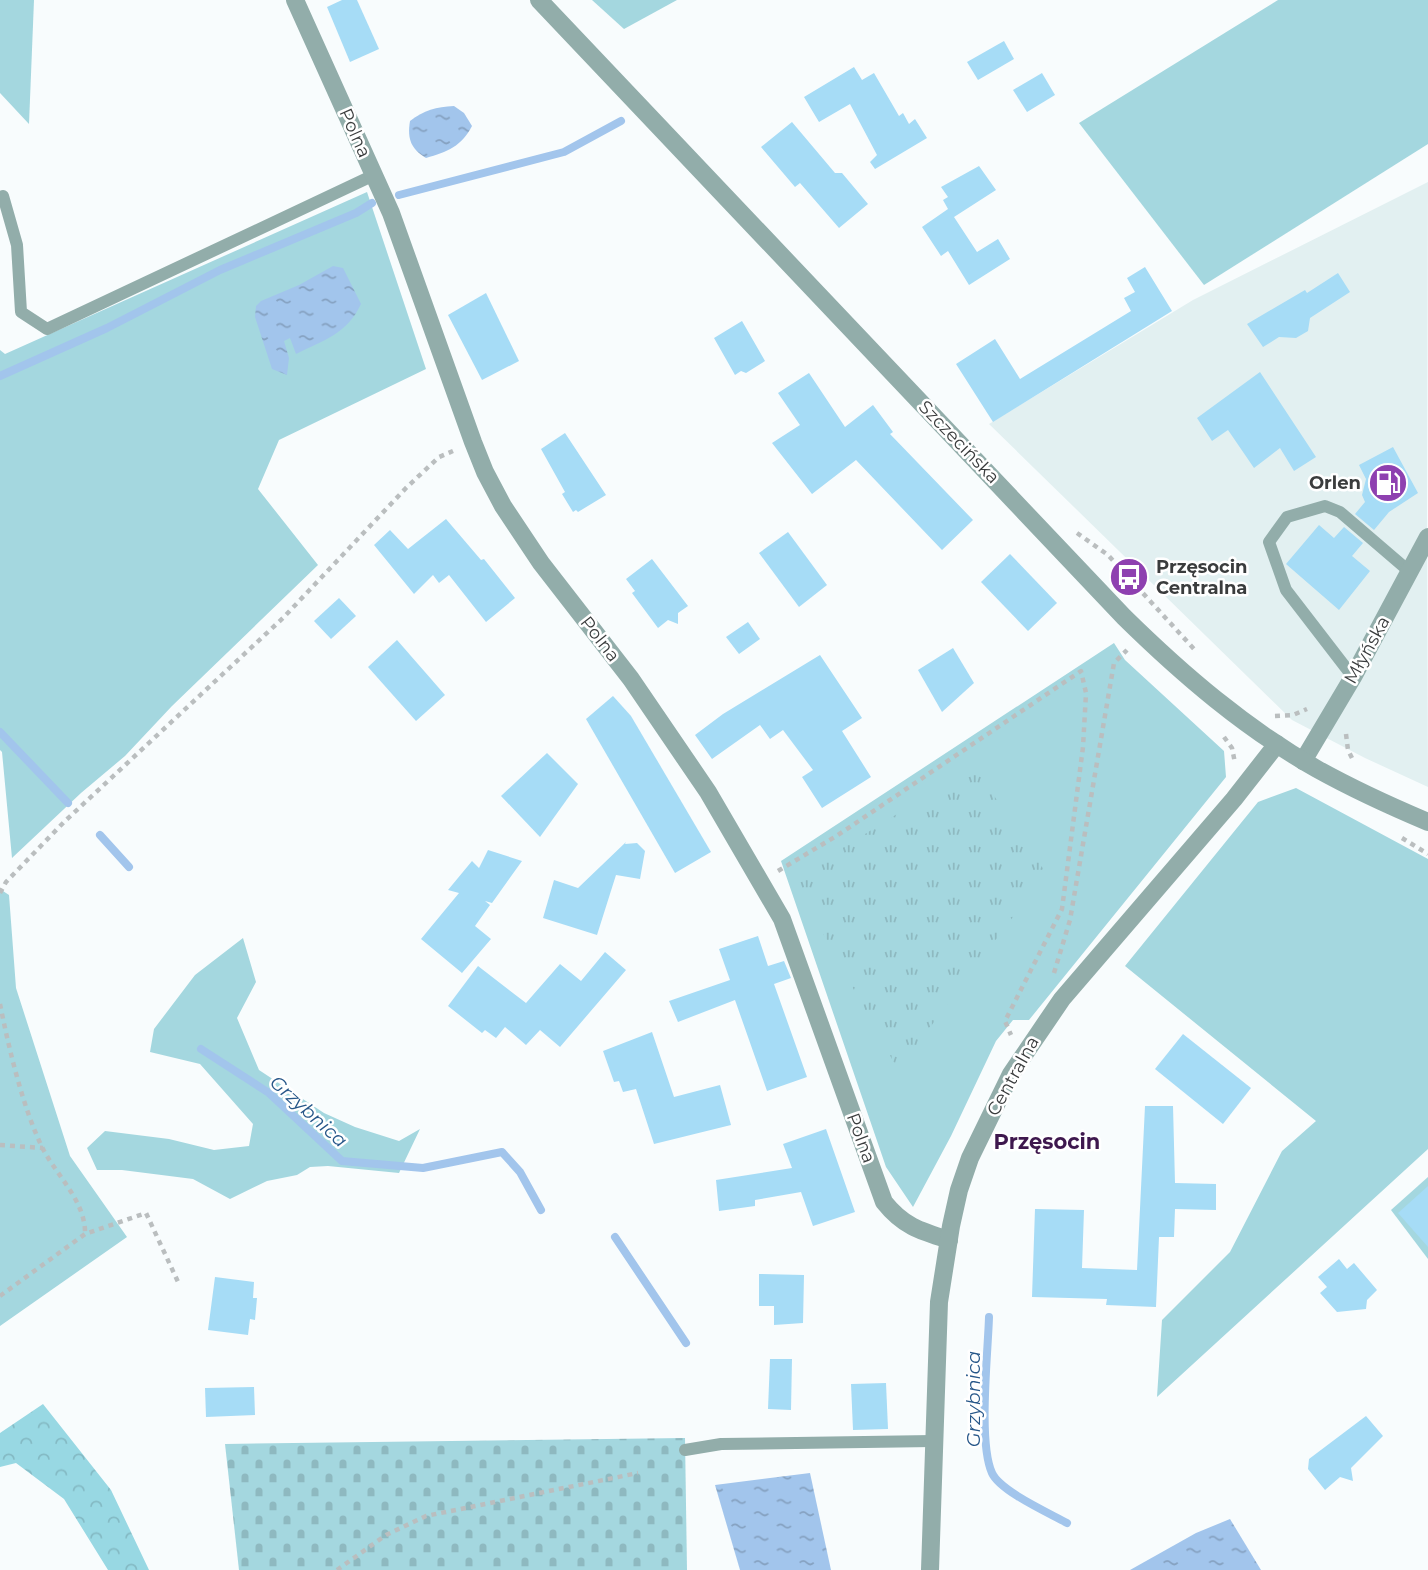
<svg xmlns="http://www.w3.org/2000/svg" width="1428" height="1570" font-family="Montserrat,sans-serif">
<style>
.built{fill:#e2f0f1}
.grass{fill:#a4d7df}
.forest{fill:url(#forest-crowns)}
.cemetery{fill:url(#cemetery-stones)}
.park{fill:url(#park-tufts)}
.water{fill:url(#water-ripples)}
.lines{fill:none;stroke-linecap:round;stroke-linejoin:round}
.stream{stroke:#a2c5ec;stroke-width:8}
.building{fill:#a6dcf6}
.path{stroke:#babebf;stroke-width:4.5;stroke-dasharray:5 5;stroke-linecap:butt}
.service{stroke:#92adaa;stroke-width:12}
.minor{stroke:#92adaa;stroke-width:18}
.tertiary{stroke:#92adaa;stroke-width:18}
.labels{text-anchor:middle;stroke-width:5;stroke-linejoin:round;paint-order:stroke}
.street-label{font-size:18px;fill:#3a3c3d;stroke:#fff}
.poi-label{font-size:18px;font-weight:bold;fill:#3a3c3d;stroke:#fff;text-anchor:end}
.water-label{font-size:19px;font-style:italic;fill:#275789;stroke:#fff}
.quarter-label{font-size:21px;font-weight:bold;fill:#3e184e;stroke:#fff}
</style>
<defs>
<pattern id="forest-crowns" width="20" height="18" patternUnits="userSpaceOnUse" patternTransform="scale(1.75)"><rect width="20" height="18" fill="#98d8e3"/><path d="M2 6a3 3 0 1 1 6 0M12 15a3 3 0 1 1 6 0" fill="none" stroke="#84bac4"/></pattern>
<pattern id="cemetery-stones" width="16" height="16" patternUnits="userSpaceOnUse" patternTransform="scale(1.75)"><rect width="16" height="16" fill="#a4d7df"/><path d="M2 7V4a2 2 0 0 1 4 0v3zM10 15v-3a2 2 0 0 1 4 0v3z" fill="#8eb9c0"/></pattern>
<pattern id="park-tufts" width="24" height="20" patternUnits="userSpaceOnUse" patternTransform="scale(1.75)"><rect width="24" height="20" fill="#a4d7df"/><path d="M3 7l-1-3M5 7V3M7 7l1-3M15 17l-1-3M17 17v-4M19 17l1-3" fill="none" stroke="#8eb9c0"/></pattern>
<pattern id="water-ripples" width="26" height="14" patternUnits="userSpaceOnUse" patternTransform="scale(1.75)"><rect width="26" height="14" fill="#a2c5ec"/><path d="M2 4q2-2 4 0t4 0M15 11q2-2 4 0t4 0" fill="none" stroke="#85a1c0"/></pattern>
</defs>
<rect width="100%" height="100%" fill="#f8fcfd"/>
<polygon class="built" points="1428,182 1427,510 1428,787 1365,758 1292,720 989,424 1193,300"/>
<g class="grass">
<polygon points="0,0 34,0 29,124 0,93"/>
<polygon points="592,0 677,0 624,29"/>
<polygon points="1278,0 1428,0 1428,144 1204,285 1079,123"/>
<polygon points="367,192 426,369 279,440 258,489 318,565 172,706 125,756 81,793 12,858 2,752 0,750 0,350 5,354"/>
<polygon points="1114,643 1125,660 1224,751 1226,777 1029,1020 1013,1020 996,1041 951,1136 913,1207 886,1167 781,861"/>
<polygon points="1296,788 1428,859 1428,1149 1157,1397 1162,1320 1230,1252 1282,1151 1316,1121 1125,966 1258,802"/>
<polygon points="0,889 9,895 16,988 70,1156 127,1237 0,1326"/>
<polygon points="243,938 256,982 237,1018 259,1070 324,1113 355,1127 399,1141 420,1129 399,1173 328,1166 310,1167 297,1175 267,1181 230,1199 193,1179 122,1170 97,1170 87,1148 105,1131 169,1139 214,1150 249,1146 253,1124 200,1064 150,1052 154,1029 195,975"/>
<polygon points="1428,1177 1428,1259 1391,1210"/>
</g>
<polygon class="forest" points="43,1404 111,1490 149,1570 108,1570 64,1499 16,1463 0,1467 0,1433"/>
<polygon class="cemetery" points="685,1438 687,1570 239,1570 225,1444"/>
<polygon class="park" points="974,766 1046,873 898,1070 793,879"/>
<g class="water">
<path d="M454,106L464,113L472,126C462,146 447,152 426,158C411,149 407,139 410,121C424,110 436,107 454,106Z"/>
<path d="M333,266L343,268L361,304C347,334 324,340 296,354L290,338L284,341L289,358L287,375L272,369L255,317L256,306L261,301L299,285Z"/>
<polygon points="810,1473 831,1570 740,1570 715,1485"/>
<polygon points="1230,1519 1261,1570 1130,1570 1196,1533"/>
</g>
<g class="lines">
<g class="stream">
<polyline points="399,195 564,152 621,121"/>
<polyline points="0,376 107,328 220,270 356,213 372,203"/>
<polyline points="0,732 68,803"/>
<polyline points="100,835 129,867"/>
<polyline points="201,1049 269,1093 342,1161 423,1168 502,1152 520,1172 541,1210"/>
<polyline points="615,1237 686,1343"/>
<path d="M989,1317C988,1353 978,1442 992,1473C1000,1491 1049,1513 1067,1523"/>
</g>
</g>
<g class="building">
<polygon points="342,0 357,0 379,49 350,62 327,7"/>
<polygon points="1004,41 1014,59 978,80 967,62"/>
<polygon points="854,67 862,80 874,73 899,116 903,113 909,124 915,119 927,138 875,169 870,162 877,155 850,104 819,122 804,97"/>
<polygon points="1042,73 1055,95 1027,112 1013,90"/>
<polygon points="792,122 835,173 842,173 868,204 839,228 800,183 795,187 761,147"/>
<polygon points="979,166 996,190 954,217 977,252 998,239 1010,259 969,285 948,251 941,256 922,227 948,209 943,200 948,197 941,187"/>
<polygon points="1145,267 1172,311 993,422 956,364 995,339 1020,379 1131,311 1124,298 1135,292 1127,278"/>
<polygon points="1338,273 1350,292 1310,318 1308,331 1296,338 1279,337 1263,347 1247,324 1305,290 1307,293"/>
<polygon points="486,293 519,361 482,380 448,315"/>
<polygon points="742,321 765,361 746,373 741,371 735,375 714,338"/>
<polygon points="1260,372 1316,457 1294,471 1280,448 1254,468 1228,430 1212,441 1197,418"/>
<polygon points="809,373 845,427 873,405 893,432 890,434 973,520 942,550 856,460 812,494 772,443 800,425 778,393"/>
<polygon points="565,433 606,495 578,512 576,510 573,512 562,494 565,492 541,449"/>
<polygon points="1393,447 1418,493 1389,512 1374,530 1355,514 1365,502 1362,495 1366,479 1359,465"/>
<polygon points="446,519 481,560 484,559 515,598 486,622 449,575 439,583 433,575 414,594 374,545 390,530 408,549"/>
<polygon points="1319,525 1334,538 1344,527 1363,543 1352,556 1370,571 1339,610 1286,564"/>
<polygon points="788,532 827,585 799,607 759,553"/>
<polygon points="1010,554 1057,603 1028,631 981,582"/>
<polygon points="652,559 688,606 678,613 678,624 668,620 658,628 632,593 635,591 626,579"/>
<polygon points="339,598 356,616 331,639 314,621"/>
<polygon points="748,622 760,639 739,654 726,637"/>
<polygon points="397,640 445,695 416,721 368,667"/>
<polygon points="953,648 974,683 942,712 918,670"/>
<polygon points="820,655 862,718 842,731 871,777 822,808 802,777 813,770 783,730 770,739 760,725 712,759 695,735 723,714"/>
<polygon points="613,696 631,716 711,852 675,873 586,719"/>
<polygon points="547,753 578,784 540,837 501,796"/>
<polygon points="626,842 625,844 637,843 645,851 640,879 616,875 597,935 543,918 554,880 578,888"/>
<polygon points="488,850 522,861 492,903 485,901 490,905 475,926 491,939 462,973 421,939 459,893 448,890 472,861 479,868"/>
<polygon points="758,936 768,966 784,961 791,978 774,984 807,1077 767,1091 735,1000 678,1022 669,1001 730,980 719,949"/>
<polygon points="605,952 626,970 560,1047 540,1030 526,1045 505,1027 496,1038 485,1030 482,1033 448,1006 478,966 526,1003 560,964 581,981"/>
<polygon points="652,1032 674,1097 720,1085 731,1125 654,1144 636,1089 623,1092 619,1081 614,1082 603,1051"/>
<polygon points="1183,1034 1251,1088 1223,1124 1155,1069"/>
<polygon points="1145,1106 1173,1106 1175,1183 1216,1184 1216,1210 1175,1209 1174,1237 1159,1237 1156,1307 1106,1305 1107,1299 1032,1297 1035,1209 1084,1210 1082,1268 1137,1270"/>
<polygon points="826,1129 855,1212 813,1226 801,1192 755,1200 755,1206 719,1211 716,1180 792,1168 783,1144"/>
<polygon points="1428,1186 1428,1247 1398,1213"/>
<polygon points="1339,1259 1347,1269 1354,1263 1377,1290 1367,1300 1366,1309 1337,1312 1320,1293 1327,1287 1318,1277"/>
<polygon points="759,1274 804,1275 803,1323 774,1325 774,1306 759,1306"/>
<polygon points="215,1277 254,1282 253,1298 257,1298 255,1320 250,1319 248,1335 208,1330"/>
<polygon points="770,1359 792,1359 791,1410 768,1409"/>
<polygon points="886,1383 888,1429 853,1430 851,1384"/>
<polygon points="254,1387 255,1415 206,1417 205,1388"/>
<polygon points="1366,1416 1383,1436 1351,1468 1353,1481 1340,1477 1325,1490 1308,1469 1309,1459"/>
</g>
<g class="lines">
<g class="path">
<polyline points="1077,533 1108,555 1194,649"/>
<polyline points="1275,716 1293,715 1307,709"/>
<polyline points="1346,734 1348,750 1354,762"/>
<polyline points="1224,737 1232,748 1235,763"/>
<polyline points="1402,838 1428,854"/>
<polyline points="778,871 838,835 1081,671 1086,693 1083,747 1062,909 1005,1021 1011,1035"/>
<polyline points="0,893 6,882 64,822 283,618 406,488 439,457 453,451"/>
<polyline points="1054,973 1070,920 1114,663 1127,650"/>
<path d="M0,1004C9,1049 23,1109 43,1149C57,1176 86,1202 85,1234"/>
<polyline points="0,1145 43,1148"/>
<polyline points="0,1296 85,1234 146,1213 179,1284"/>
<polyline points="337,1570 386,1535 426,1516 638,1473"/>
</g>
<g class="service">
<polyline points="3,196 17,245 21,312 47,329 374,175"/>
<polyline points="1353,677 1286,590 1269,542 1287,517 1325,506 1340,512 1410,572"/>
<polyline points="685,1450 721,1444 933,1441"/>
</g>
<g class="minor">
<path d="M295,0L391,213L473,442L485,472L503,506L541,563L631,679L708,792L782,919L884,1202C903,1226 920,1231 949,1240"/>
<polyline points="1303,761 1353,677 1428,537"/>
<polyline points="930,1570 939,1302 951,1226 959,1190 970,1158 1011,1074 1062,999 1234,799 1277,744"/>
</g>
<path class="tertiary" d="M539,0L1124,617C1183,675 1245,728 1317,769C1353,789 1390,806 1428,822"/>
</g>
<defs>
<g id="fuel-disc" transform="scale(2.0125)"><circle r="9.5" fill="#8e40b0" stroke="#fff"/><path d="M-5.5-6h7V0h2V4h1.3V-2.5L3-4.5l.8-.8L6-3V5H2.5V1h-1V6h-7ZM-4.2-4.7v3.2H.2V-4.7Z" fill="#fff"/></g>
<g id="bus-disc" transform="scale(2.0125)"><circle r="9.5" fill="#8e40b0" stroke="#fff"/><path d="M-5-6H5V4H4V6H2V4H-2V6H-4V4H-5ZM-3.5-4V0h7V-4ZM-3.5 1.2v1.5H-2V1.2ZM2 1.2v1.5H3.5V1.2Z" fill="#fff"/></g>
</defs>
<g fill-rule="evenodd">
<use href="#fuel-disc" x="1388" y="483"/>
<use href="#bus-disc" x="1129" y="577"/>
</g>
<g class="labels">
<g class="street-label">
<text transform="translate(355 133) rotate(66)" y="6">Polna</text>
<text transform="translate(959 442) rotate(46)" y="6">Szczecińska</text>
<text transform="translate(600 639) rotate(52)" y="6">Polna</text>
<text transform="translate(1367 650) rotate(-61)" y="6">Młyńska</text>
<text transform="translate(1013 1076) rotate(-61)" y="6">Centralna</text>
<text transform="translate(861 1138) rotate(70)" y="6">Polna</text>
</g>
<g class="poi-label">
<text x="1361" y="489">Orlen</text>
<text x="1156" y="573" text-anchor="start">Przęsocin<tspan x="1156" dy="21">Centralna</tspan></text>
</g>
<g class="water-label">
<text transform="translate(309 1111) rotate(42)" y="7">Grzybnica</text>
<text transform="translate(973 1399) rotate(-90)" y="7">Grzybnica</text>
</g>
<g class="quarter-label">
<text x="1047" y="1149">Przęsocin</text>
</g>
</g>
</svg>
